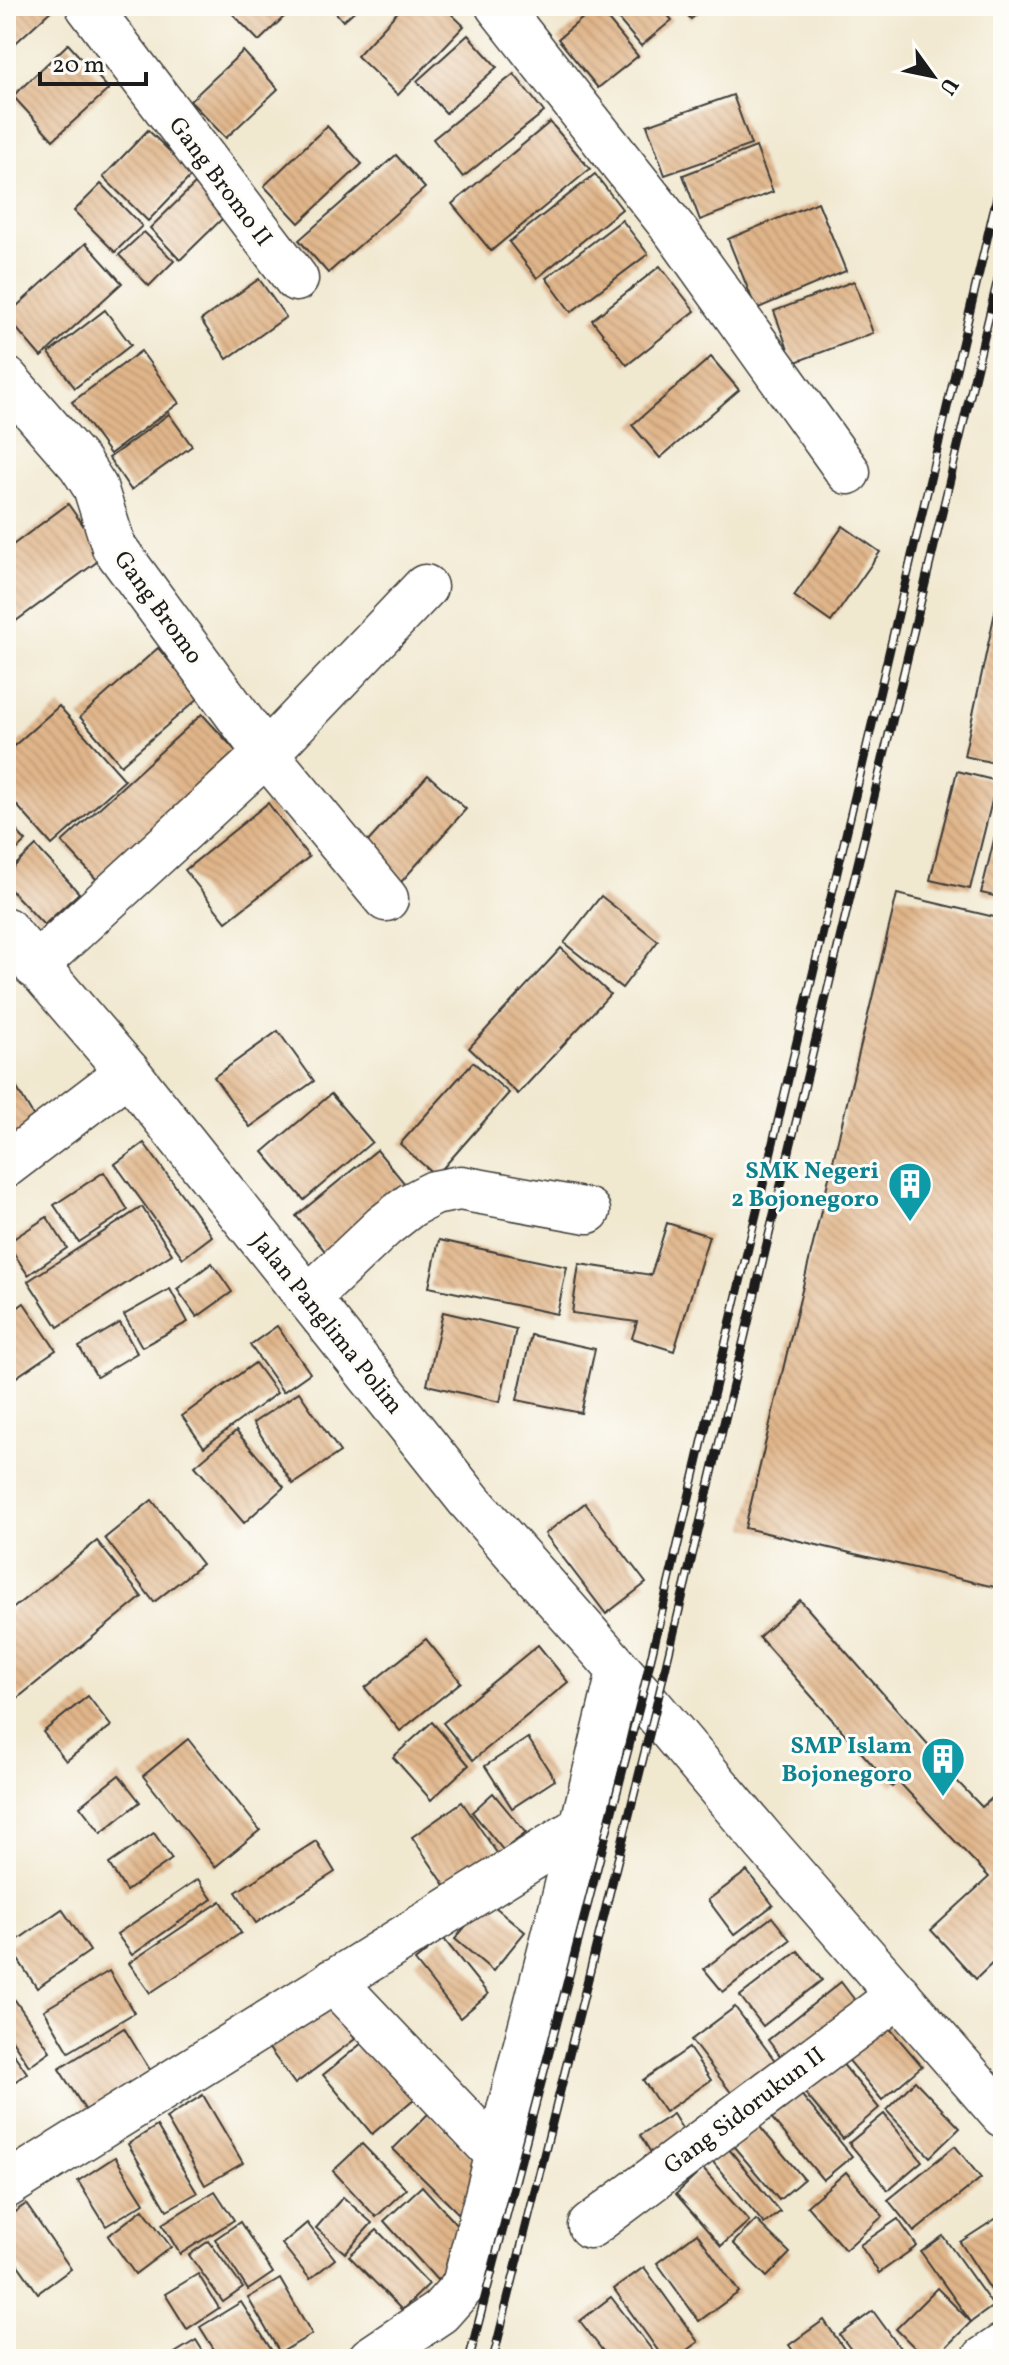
<svg xmlns="http://www.w3.org/2000/svg" width="1009" height="2365" font-family="Vollkorn,serif">
<style>
.building{fill:url(#building-back-hatch)}
.lines{fill:none;stroke-linecap:round;stroke-linejoin:round}
.minor-casing{stroke:#3c3b37;stroke-width:47}
.major-casing{stroke:#3c3b37;stroke-width:47}
.minor{stroke:#fff;stroke-width:44}
.major{stroke:#fff;stroke-width:44}
.rail-casing{stroke:#1c1c1c;stroke-width:9}
.rail{stroke:#fdfcf7;stroke-width:6;stroke-dasharray:18;stroke-linecap:butt}
.labels{text-anchor:middle;stroke-width:6;stroke-linejoin:round;paint-order:stroke}
.street-label{font-size:24px;fill:#1c1c1c;stroke:#fdfcf7}
.culture-label{font-size:24px;font-weight:bold;fill:#0d838f;stroke:#fdfcf7;text-anchor:end}
</style>
<defs>
<pattern id="building-back-hatch" width="6" height="6" patternUnits="userSpaceOnUse" patternTransform="scale(2)"><rect width="6" height="6" fill="#e0b58a"/><path d="M-1 5l2 2M0 0l6 6M5-1l2 2" fill="none" stroke="#c09b76"/></pattern>
</defs>
<rect width="100%" height="100%" fill="#fdfcf7"/>
<filter id="ink" filterUnits="userSpaceOnUse"><feTurbulence type="fractalNoise" baseFrequency=".0125" numOctaves="2"/><feDisplacementMap in="SourceGraphic" scale="16" xChannelSelector="R" yChannelSelector="G"/><feConvolveMatrix kernelMatrix="1 2 1 2 8 2 1 2 1" color-interpolation-filters="sRGB"/></filter>
<filter id="wash" filterUnits="userSpaceOnUse"><feTurbulence type="fractalNoise" baseFrequency=".006" numOctaves="4" result="noise"/><feDisplacementMap in="SourceGraphic" scale="32" xChannelSelector="R" yChannelSelector="G"/><feGaussianBlur stdDeviation="1.8" result="paint"/><feColorMatrix in="noise" values="0 0 0 0 0 0 0 0 0 0 0 0 0 0 0 0 0 1.4 0 .05"/><feComposite in="paint" operator="in"/></filter>
<g filter="url(#wash)">
<rect width="100%" height="100%" fill="#f1e8d0"/>
<g id="blocks">
<g class="building">
<polygon points="6,6 56,6 8,50 6,47"/>
<polygon points="225,6 283,6 289,12 259,41"/>
<polygon points="330,6 360,6 343,21"/>
<polygon points="403,6 443,6 464,26 398,95 357,56"/>
<polygon points="597,6 638,56 598,88 558,39"/>
<polygon points="607,6 660,6 672,20 641,46"/>
<polygon points="680,6 706,6 691,19"/>
<polygon points="468,35 497,67 446,113 417,81"/>
<polygon points="68,44 109,89 53,140 13,96"/>
<polygon points="243,51 278,89 226,138 190,101"/>
<polygon points="514,74 544,112 463,177 433,139"/>
<polygon points="733,95 751,145 665,175 647,125"/>
<polygon points="550,122 590,169 491,251 452,204"/>
<polygon points="327,126 362,164 299,223 264,186"/>
<polygon points="148,130 193,174 148,221 103,177"/>
<polygon points="756,147 773,192 700,220 683,175"/>
<polygon points="396,155 425,188 328,273 299,240"/>
<polygon points="595,174 622,209 537,278 509,242"/>
<polygon points="101,184 142,226 115,252 74,211"/>
<polygon points="195,184 226,215 180,260 150,228"/>
<polygon points="818,202 846,271 756,309 728,239"/>
<polygon points="622,220 648,254 571,312 546,278"/>
<polygon points="144,232 174,261 149,286 119,255"/>
<polygon points="86,243 122,283 41,357 6,316"/>
<polygon points="660,266 695,311 627,365 592,320"/>
<polygon points="259,279 286,317 227,359 201,320"/>
<polygon points="854,281 873,333 793,363 774,311"/>
<polygon points="105,310 131,345 75,388 49,353"/>
<polygon points="141,351 179,403 110,454 72,402"/>
<polygon points="711,357 739,390 660,458 632,425"/>
<polygon points="169,414 192,446 131,490 109,458"/>
<polygon points="68,504 105,556 9,626 6,621 6,550"/>
<polygon points="843,526 880,552 831,622 794,596"/>
<polygon points="997,603 1003,604 1003,746 999,764 964,756"/>
<polygon points="158,648 200,697 121,765 80,717"/>
<polygon points="59,706 125,780 52,845 6,793 6,753"/>
<polygon points="202,714 236,751 97,880 62,842"/>
<polygon points="957,771 997,781 970,889 930,880"/>
<polygon points="428,775 466,809 394,890 356,855"/>
<polygon points="268,803 309,857 226,922 185,870"/>
<polygon points="1002,807 1003,807 1003,898 981,893"/>
<polygon points="6,820 26,841 6,860"/>
<polygon points="36,846 79,893 44,925 6,885 6,874"/>
<polygon points="897,894 1003,919 1003,1589 745,1528"/>
<polygon points="601,896 658,941 622,988 564,943"/>
<polygon points="561,948 610,994 518,1094 469,1048"/>
<polygon points="278,1031 314,1081 250,1127 214,1077"/>
<polygon points="473,1062 509,1093 436,1176 400,1144"/>
<polygon points="6,1070 44,1134 6,1159"/>
<polygon points="331,1094 372,1142 304,1200 263,1152"/>
<polygon points="144,1143 212,1236 183,1258 115,1164"/>
<polygon points="377,1150 410,1190 329,1256 296,1216"/>
<polygon points="104,1172 128,1210 79,1242 54,1205"/>
<polygon points="142,1207 172,1254 58,1327 28,1281"/>
<polygon points="47,1217 67,1248 28,1275 7,1243"/>
<polygon points="667,1223 709,1236 674,1351 632,1338 637,1322 572,1313 579,1264 651,1275"/>
<polygon points="439,1240 567,1267 557,1314 429,1287"/>
<polygon points="212,1263 232,1292 197,1317 177,1289"/>
<polygon points="170,1289 188,1322 142,1347 124,1315"/>
<polygon points="24,1303 56,1350 6,1384 6,1316"/>
<polygon points="443,1312 516,1329 500,1402 427,1385"/>
<polygon points="120,1323 137,1353 97,1377 79,1347"/>
<polygon points="277,1326 310,1373 283,1392 250,1345"/>
<polygon points="531,1335 595,1349 581,1413 517,1400"/>
<polygon points="255,1363 277,1393 204,1447 182,1416"/>
<polygon points="299,1392 340,1452 293,1484 253,1423"/>
<polygon points="236,1431 284,1487 244,1523 195,1466"/>
<polygon points="152,1500 202,1564 154,1602 105,1538"/>
<polygon points="585,1503 646,1583 606,1614 545,1534"/>
<polygon points="97,1541 142,1597 9,1705 6,1701 6,1614"/>
<polygon points="800,1600 933,1750 930,1753 982,1807 1003,1788 1003,1953 976,1979 931,1930 989,1877 898,1781 892,1787 759,1637"/>
<polygon points="426,1639 461,1682 400,1731 365,1688"/>
<polygon points="538,1645 568,1682 473,1760 443,1723"/>
<polygon points="88,1696 111,1726 66,1761 43,1732"/>
<polygon points="432,1722 469,1765 431,1800 393,1757"/>
<polygon points="528,1738 555,1780 512,1808 485,1766"/>
<polygon points="188,1739 260,1830 215,1867 143,1776"/>
<polygon points="119,1775 140,1802 101,1833 80,1806"/>
<polygon points="493,1793 526,1833 503,1850 472,1812"/>
<polygon points="462,1802 497,1853 447,1888 412,1837"/>
<polygon points="154,1833 172,1859 126,1891 109,1864"/>
<polygon points="316,1841 335,1872 256,1923 236,1892"/>
<polygon points="747,1871 773,1905 734,1935 708,1900"/>
<polygon points="198,1879 212,1899 132,1955 117,1934"/>
<polygon points="487,1900 525,1932 493,1971 455,1939"/>
<polygon points="221,1901 241,1933 150,1993 129,1963"/>
<polygon points="62,1909 90,1951 37,1988 9,1946"/>
<polygon points="772,1917 790,1940 723,1992 704,1969"/>
<polygon points="443,1938 488,1994 460,2018 415,1961"/>
<polygon points="798,1951 822,1980 763,2026 740,1996"/>
<polygon points="109,1971 134,2013 69,2052 44,2010"/>
<polygon points="841,1982 867,2016 794,2074 768,2040"/>
<polygon points="325,1999 355,2039 295,2084 265,2043"/>
<polygon points="15,2000 50,2051 29,2066 6,2031 6,2006"/>
<polygon points="735,2007 785,2074 742,2107 691,2040"/>
<polygon points="880,2017 922,2066 882,2100 840,2050"/>
<polygon points="124,2028 150,2070 86,2111 59,2069"/>
<polygon points="373,2034 421,2093 372,2134 323,2075"/>
<polygon points="6,2043 27,2073 6,2088"/>
<polygon points="689,2048 711,2080 665,2112 643,2080"/>
<polygon points="836,2056 879,2108 843,2139 800,2087"/>
<polygon points="915,2081 960,2128 930,2157 886,2110"/>
<polygon points="794,2086 852,2156 823,2180 765,2110"/>
<polygon points="203,2095 243,2163 205,2185 166,2118"/>
<polygon points="429,2113 497,2182 462,2217 393,2149"/>
<polygon points="673,2114 693,2146 660,2167 640,2135"/>
<polygon points="884,2114 922,2161 888,2190 849,2143"/>
<polygon points="754,2120 804,2179 779,2200 729,2141"/>
<polygon points="157,2126 197,2193 167,2210 128,2144"/>
<polygon points="724,2143 780,2212 764,2224 708,2156"/>
<polygon points="362,2144 406,2189 376,2217 333,2171"/>
<polygon points="955,2146 981,2178 914,2232 888,2200"/>
<polygon points="115,2157 144,2203 106,2226 78,2181"/>
<polygon points="703,2169 749,2221 721,2246 676,2194"/>
<polygon points="846,2172 883,2216 845,2250 807,2206"/>
<polygon points="422,2186 475,2245 437,2280 384,2221"/>
<polygon points="215,2191 234,2220 180,2254 162,2224"/>
<polygon points="343,2197 372,2223 345,2253 316,2228"/>
<polygon points="26,2204 71,2269 38,2293 6,2248 6,2218"/>
<polygon points="143,2209 171,2247 135,2274 108,2236"/>
<polygon points="1003,2214 1003,2282 991,2290 960,2242"/>
<polygon points="898,2219 917,2246 879,2273 860,2245"/>
<polygon points="756,2220 790,2253 767,2277 733,2243"/>
<polygon points="240,2222 273,2273 248,2290 215,2239"/>
<polygon points="307,2223 335,2259 310,2279 282,2244"/>
<polygon points="377,2230 429,2284 402,2310 349,2256"/>
<polygon points="697,2233 739,2292 699,2321 657,2263"/>
<polygon points="943,2236 993,2306 971,2322 921,2252"/>
<polygon points="209,2241 243,2288 223,2302 189,2255"/>
<polygon points="644,2267 698,2342 674,2359 664,2359 614,2289"/>
<polygon points="198,2274 219,2308 187,2329 165,2294"/>
<polygon points="280,2279 312,2334 280,2353 248,2298"/>
<polygon points="937,2288 971,2322 934,2359 926,2359 896,2329"/>
<polygon points="611,2297 659,2359 609,2359 580,2321"/>
<polygon points="241,2302 272,2351 259,2359 220,2359 200,2327"/>
<polygon points="873,2311 908,2359 858,2359 840,2335"/>
<polygon points="824,2320 851,2359 799,2359 789,2345"/>
<polygon points="196,2340 208,2359 165,2359"/>
</g>
</g>
</g>
<g filter="url(#ink)">
<use href="#blocks" fill-opacity="0" stroke="#3c3b37" stroke-width="2"/>
<g class="lines">
<g class="minor-casing">
<g id="minor">
<polyline points="88,6 296,279"/>
<polyline points="498,6 677,233 848,472"/>
<polyline points="6,379 80,464 95,487 114,547 266,754 386,899"/>
<polyline points="35,966 266,754 425,587"/>
<polyline points="6,1165 128,1072"/>
<polyline points="309,1297 384,1226 411,1205 434,1193 460,1188 588,1211"/>
<polyline points="333,1981 498,2155"/>
<polyline points="6,2186 582,1827 619,1672"/>
<polyline points="590,2226 899,1995"/>
<polyline points="370,2359 440,2312 464,2285 582,1827"/>
<polyline points="984,2359 1003,2346"/>
</g>
</g>
<g class="major-casing">
<polyline id="major" points="6,930 128,1072 469,1500 642,1696 763,1840 1003,2115"/>
</g>
<use href="#minor" class="minor"/>
<use href="#major" class="major"/>
<g class="rail-casing">
<g id="rail">
<polyline points="469,2359 642,1696 1003,171"/>
<polyline points="493,2359 655,1711 1003,258"/>
</g>
</g>
<use href="#rail" class="rail"/>
</g>
</g>
<defs>
<g id="building-pin" transform="scale(2.3)"><path d="M0 17L-7.5 6A9.5 9.5 0 1 1 7.5 6Z" fill="#0f9aa8" stroke="#fdfcf7"/><path d="M-4-6H4V6H1V3H-1V6H-4ZM-2.5-4.3h1.7v1.8h-1.7ZM.8-4.3h1.7v1.8H.8ZM-2.5-1h1.7V.8h-1.7ZM.8-1h1.7V.8H.8Z" fill="#fff"/></g>
</defs>
<g fill-rule="evenodd">
<use href="#building-pin" x="910" y="1184"/>
<use href="#building-pin" x="943" y="1759"/>
</g>
<g class="labels">
<g class="street-label">
<text transform="translate(221 181) rotate(53)" y="8">Gang Bromo II</text>
<text transform="translate(159 607) rotate(54)" y="8">Gang Bromo</text>
<text transform="translate(328 1323) rotate(51)" y="8">Jalan Panglima Polim</text>
<text transform="translate(744 2110) rotate(-37)" y="8">Gang Sidorukun II</text>
</g>
<g class="culture-label">
<text x="879" y="1178">SMK Negeri<tspan x="879" dy="28">2 Bojonegoro</tspan></text>
<text x="912" y="1753">SMP Islam<tspan x="912" dy="28">Bojonegoro</tspan></text>
</g>
</g>
<rect width="1009" height="2365" fill="none" stroke="#fdfcf7" stroke-width="32"/>
<g transform="translate(933 76) rotate(123)" stroke="#fdfcf7" stroke-width="6" paint-order="stroke">
<path d="M0-6L14 30L0 20L-14 30Z" fill="#1c1c1c"/>
<text y="-12" font-size="22" font-weight="bold" text-anchor="middle" fill="#1c1c1c">U</text>
</g>
<path d="M40 72v12h106v-12" fill="none" stroke="#1c1c1c" stroke-width="4"/>
<text x="52" y="72" font-size="24" fill="#1c1c1c" stroke="#fdfcf7" stroke-width="6" paint-order="stroke">20 m</text>
</svg>
